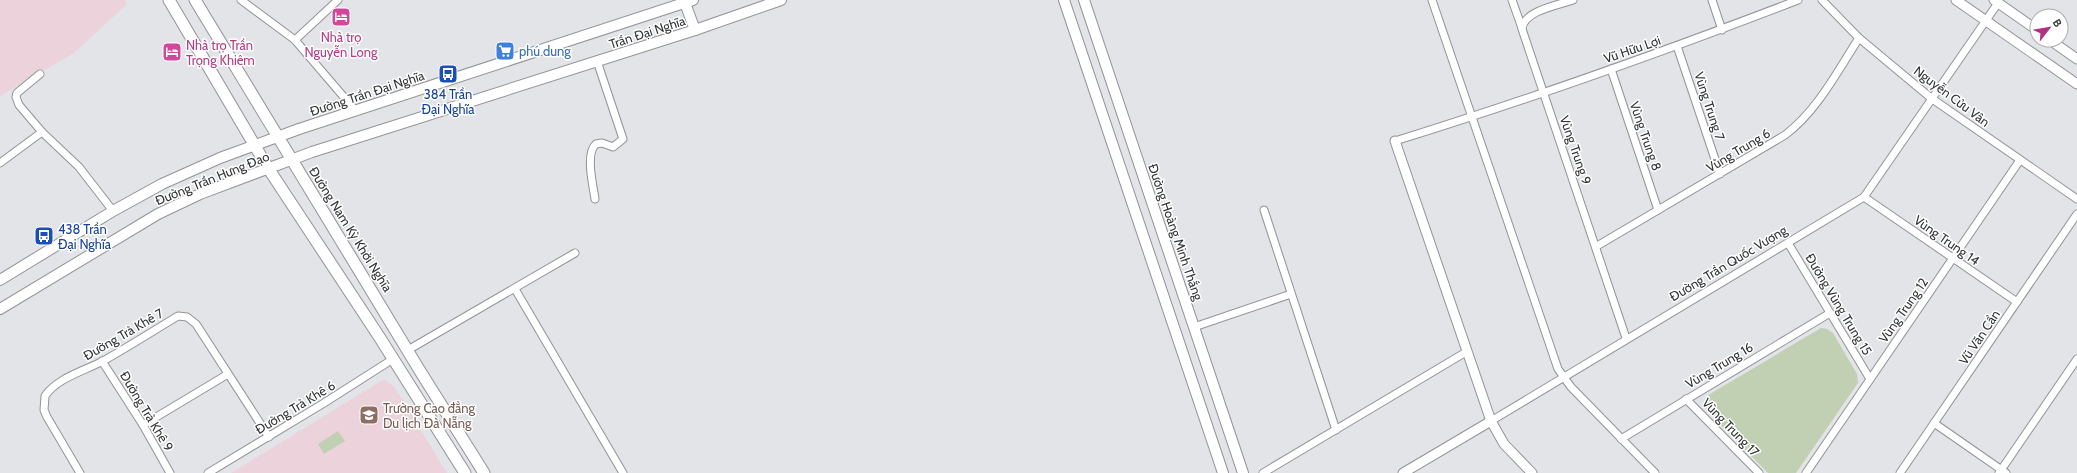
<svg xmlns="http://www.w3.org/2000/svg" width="2077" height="473" font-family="Cabin,sans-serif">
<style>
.education{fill:#ecd3db}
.green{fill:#c1cfb2}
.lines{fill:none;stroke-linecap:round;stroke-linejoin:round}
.minor-casing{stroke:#919397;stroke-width:9}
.tertiary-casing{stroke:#919397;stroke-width:11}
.secondary-casing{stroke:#919397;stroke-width:12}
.primary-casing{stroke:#919397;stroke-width:13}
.minor{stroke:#fff;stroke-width:7}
.tertiary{stroke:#fff;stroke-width:9}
.secondary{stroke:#fff;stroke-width:10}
.primary{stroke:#fff;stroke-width:11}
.labels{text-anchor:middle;stroke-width:3;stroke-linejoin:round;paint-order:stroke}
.street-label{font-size:13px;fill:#333435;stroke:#fff}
.hotel-label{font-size:13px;fill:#b23c85;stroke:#fff}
.shop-label{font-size:13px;fill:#366cbe;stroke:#fff;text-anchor:start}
.transit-label{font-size:13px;fill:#164399;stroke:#fff}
.education-label{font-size:13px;fill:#785e54;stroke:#fff;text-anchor:start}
</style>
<rect width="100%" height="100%" fill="#e2e4e8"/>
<g class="education">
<polygon points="0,0 125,0 127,4 74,53 0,96"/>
<polygon points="385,380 394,386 447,473 231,473 381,381"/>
</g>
<g class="green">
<path d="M1821,328L1827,329L1833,333L1857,374L1858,383L1796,473H1768L1708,412C1704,405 1704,399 1710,394Z"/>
<polygon points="338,431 345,441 324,454 318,444"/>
</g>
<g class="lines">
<g class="minor-casing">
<g id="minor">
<polyline points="241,0 295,40 355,110"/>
<polyline points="1432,0 1558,369 1571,387 1655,473"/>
<polyline points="1512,0 1522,28"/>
<path d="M1573,0C1558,5 1523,11 1522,29L1626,338"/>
<polyline points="1712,0 1722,30"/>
<polyline points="1822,0 1859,38 1931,98 2077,199"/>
<polyline points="295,40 338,0"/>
<polyline points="1677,46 1720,174"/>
<polyline points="1611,69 1658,210"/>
<polyline points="40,74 17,93 16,97 19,105 42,132 79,167 113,211"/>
<path d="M1395,141C1531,99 1665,51 1798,0"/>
<polyline points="0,163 42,132"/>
<polyline points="1864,197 2017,302"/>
<path d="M595,199C593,185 585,153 596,144L602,143L613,147L623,139L597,61"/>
<polyline points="1264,210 1336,430"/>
<polyline points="1788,243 1870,379"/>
<path d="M1597,246L1785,135C1817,111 1837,72 1859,38"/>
<polyline points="515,289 623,473"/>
<polyline points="1194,327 1291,294"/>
<polyline points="408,350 575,253"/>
<polyline points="102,361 143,425 170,473"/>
<polyline points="1686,399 1759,473"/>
<polyline points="1491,421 1864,197 1998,3"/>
<polyline points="1934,423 2006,473"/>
<polyline points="143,425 228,374"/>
<polyline points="1621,439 1830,313"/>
<path d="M80,473L47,417L44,410L45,396C57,378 84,371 103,361C128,347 153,331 178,316L187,317L196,324L269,437"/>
<polyline points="208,473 324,403 393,359"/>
<polyline points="1263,473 1466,352"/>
<polyline points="1806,473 2020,160"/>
<polyline points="1900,473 2077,214"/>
<polyline points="1999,473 2077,359"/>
</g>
</g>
<g class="tertiary-casing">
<g id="tertiary">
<polyline points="1956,0 2077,84"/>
<polyline points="1994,0 2037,30"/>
<polyline points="2050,40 2077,59"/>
<polyline points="1395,141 1491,421 1504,444 1532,473"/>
<polyline points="1403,473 1491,421"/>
</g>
</g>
<g class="secondary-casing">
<g id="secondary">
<polyline points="1064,0 1223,473"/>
<polyline points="1084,0 1243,473"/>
<polyline points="685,3 695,30"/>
<polyline points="0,280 113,211 162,184 220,158 299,129 693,0"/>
<polyline points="0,309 158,214 200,194 312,152 695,30 781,0"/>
</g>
</g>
<g class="primary-casing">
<g id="primary">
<polyline points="169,0 268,168 380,338 465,473"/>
<polyline points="195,0 420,371 484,473"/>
</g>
</g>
<use href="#minor" class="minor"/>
<use href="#tertiary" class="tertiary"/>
<use href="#secondary" class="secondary"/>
<use href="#primary" class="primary"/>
</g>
<defs>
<g id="hotel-square" transform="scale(1)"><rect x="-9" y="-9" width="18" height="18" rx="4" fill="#d1479c" stroke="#fff"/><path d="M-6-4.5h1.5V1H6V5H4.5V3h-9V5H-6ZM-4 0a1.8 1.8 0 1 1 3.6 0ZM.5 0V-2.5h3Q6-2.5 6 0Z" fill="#fff"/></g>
<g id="supermarket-square" transform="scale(1)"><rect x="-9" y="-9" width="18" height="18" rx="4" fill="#3f7fe0" stroke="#fff"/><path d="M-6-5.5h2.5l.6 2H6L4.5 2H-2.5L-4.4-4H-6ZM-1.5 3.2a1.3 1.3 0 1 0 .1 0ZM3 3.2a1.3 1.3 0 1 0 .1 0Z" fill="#fff"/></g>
<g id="bus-square" transform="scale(1)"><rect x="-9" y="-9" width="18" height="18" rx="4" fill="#1a4fb4" stroke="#fff"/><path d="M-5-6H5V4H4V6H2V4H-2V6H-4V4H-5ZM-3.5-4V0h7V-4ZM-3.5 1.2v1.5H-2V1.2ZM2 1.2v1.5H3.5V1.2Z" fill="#fff"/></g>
<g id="university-square" transform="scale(1)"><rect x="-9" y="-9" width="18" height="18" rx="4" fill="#8d6e63" stroke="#fff"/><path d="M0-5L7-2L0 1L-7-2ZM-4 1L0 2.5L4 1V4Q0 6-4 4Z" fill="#fff"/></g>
</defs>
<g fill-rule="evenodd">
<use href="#hotel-square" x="341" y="17"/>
<use href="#supermarket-square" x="505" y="51"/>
<use href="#hotel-square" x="172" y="52"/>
<use href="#bus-square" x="448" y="74"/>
<use href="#bus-square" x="44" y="236"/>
<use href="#university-square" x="369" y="415"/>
</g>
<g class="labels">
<g class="street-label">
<text transform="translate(647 32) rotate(-18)" y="5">Trần Đại Nghĩa</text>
<text transform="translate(1632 49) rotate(-19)" y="5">Vũ Hữu Lợi</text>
<text transform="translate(367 93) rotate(-18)" y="5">Đường Trần Đại Nghĩa</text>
<text transform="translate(1952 96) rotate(37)" y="5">Nguyễn Cửu Vân</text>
<text transform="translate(1710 106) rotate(72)" y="5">Vùng Trung 7</text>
<text transform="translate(1646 136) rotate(71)" y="5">Vùng Trung 8</text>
<text transform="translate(1576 150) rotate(71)" y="5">Vùng Trung 9</text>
<text transform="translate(1738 150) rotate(-31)" y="5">Vùng Trung 6</text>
<text transform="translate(212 178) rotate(-22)" y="5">Đường Trần Hưng Đạo</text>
<text transform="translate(351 229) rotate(58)" y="5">Đường Nam Kỳ Khởi Nghĩa</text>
<text transform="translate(1176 232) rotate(71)" y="5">Đường Hoàng Minh Thắng</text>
<text transform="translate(1947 240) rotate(35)" y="5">Vùng Trung 14</text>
<text transform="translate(1728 263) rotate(-31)" y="5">Đường Trần Quốc Vượng</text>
<text transform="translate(1839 304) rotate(59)" y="5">Đường Vùng Trung 15</text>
<text transform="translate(1903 310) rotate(-55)" y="5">Vùng Trung 12</text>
<text transform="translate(123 334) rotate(-30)" y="5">Đường Trà Khê 7</text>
<text transform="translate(1979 337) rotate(-56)" y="5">Vũ Văn Cẩn</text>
<text transform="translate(1719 365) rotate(-31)" y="5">Vùng Trung 16</text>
<text transform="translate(295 407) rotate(-31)" y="5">Đường Trà Khê 6</text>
<text transform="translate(147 411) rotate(59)" y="5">Đường Trà Khê 9</text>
<text transform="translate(1731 427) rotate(46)" y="5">Vùng Trung 17</text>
</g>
<g class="hotel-label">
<text x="341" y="42">Nhà trọ<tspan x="341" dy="15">Nguyễn Long</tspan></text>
<text x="186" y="50" text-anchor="start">Nhà trọ Trần<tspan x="186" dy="15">Trọng Khiêm</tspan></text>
</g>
<g class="shop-label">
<text x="519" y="56">phú dung</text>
</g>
<g class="transit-label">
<text x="448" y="99">384 Trần<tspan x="448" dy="15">Đại Nghĩa</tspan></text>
<text x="58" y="234" text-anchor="start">438 Trần<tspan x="58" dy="15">Đại Nghĩa</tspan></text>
</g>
<g class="education-label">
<text x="383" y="413">Trường Cao đẳng<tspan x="383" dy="15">Du lịch Đà Nẵng</tspan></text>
</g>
</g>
<g transform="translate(2049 28) rotate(59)"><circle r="19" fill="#ffffff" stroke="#adaeae"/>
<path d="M0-3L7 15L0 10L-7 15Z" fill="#b1317e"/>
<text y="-6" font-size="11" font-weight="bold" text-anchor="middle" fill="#333435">B</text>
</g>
</svg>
